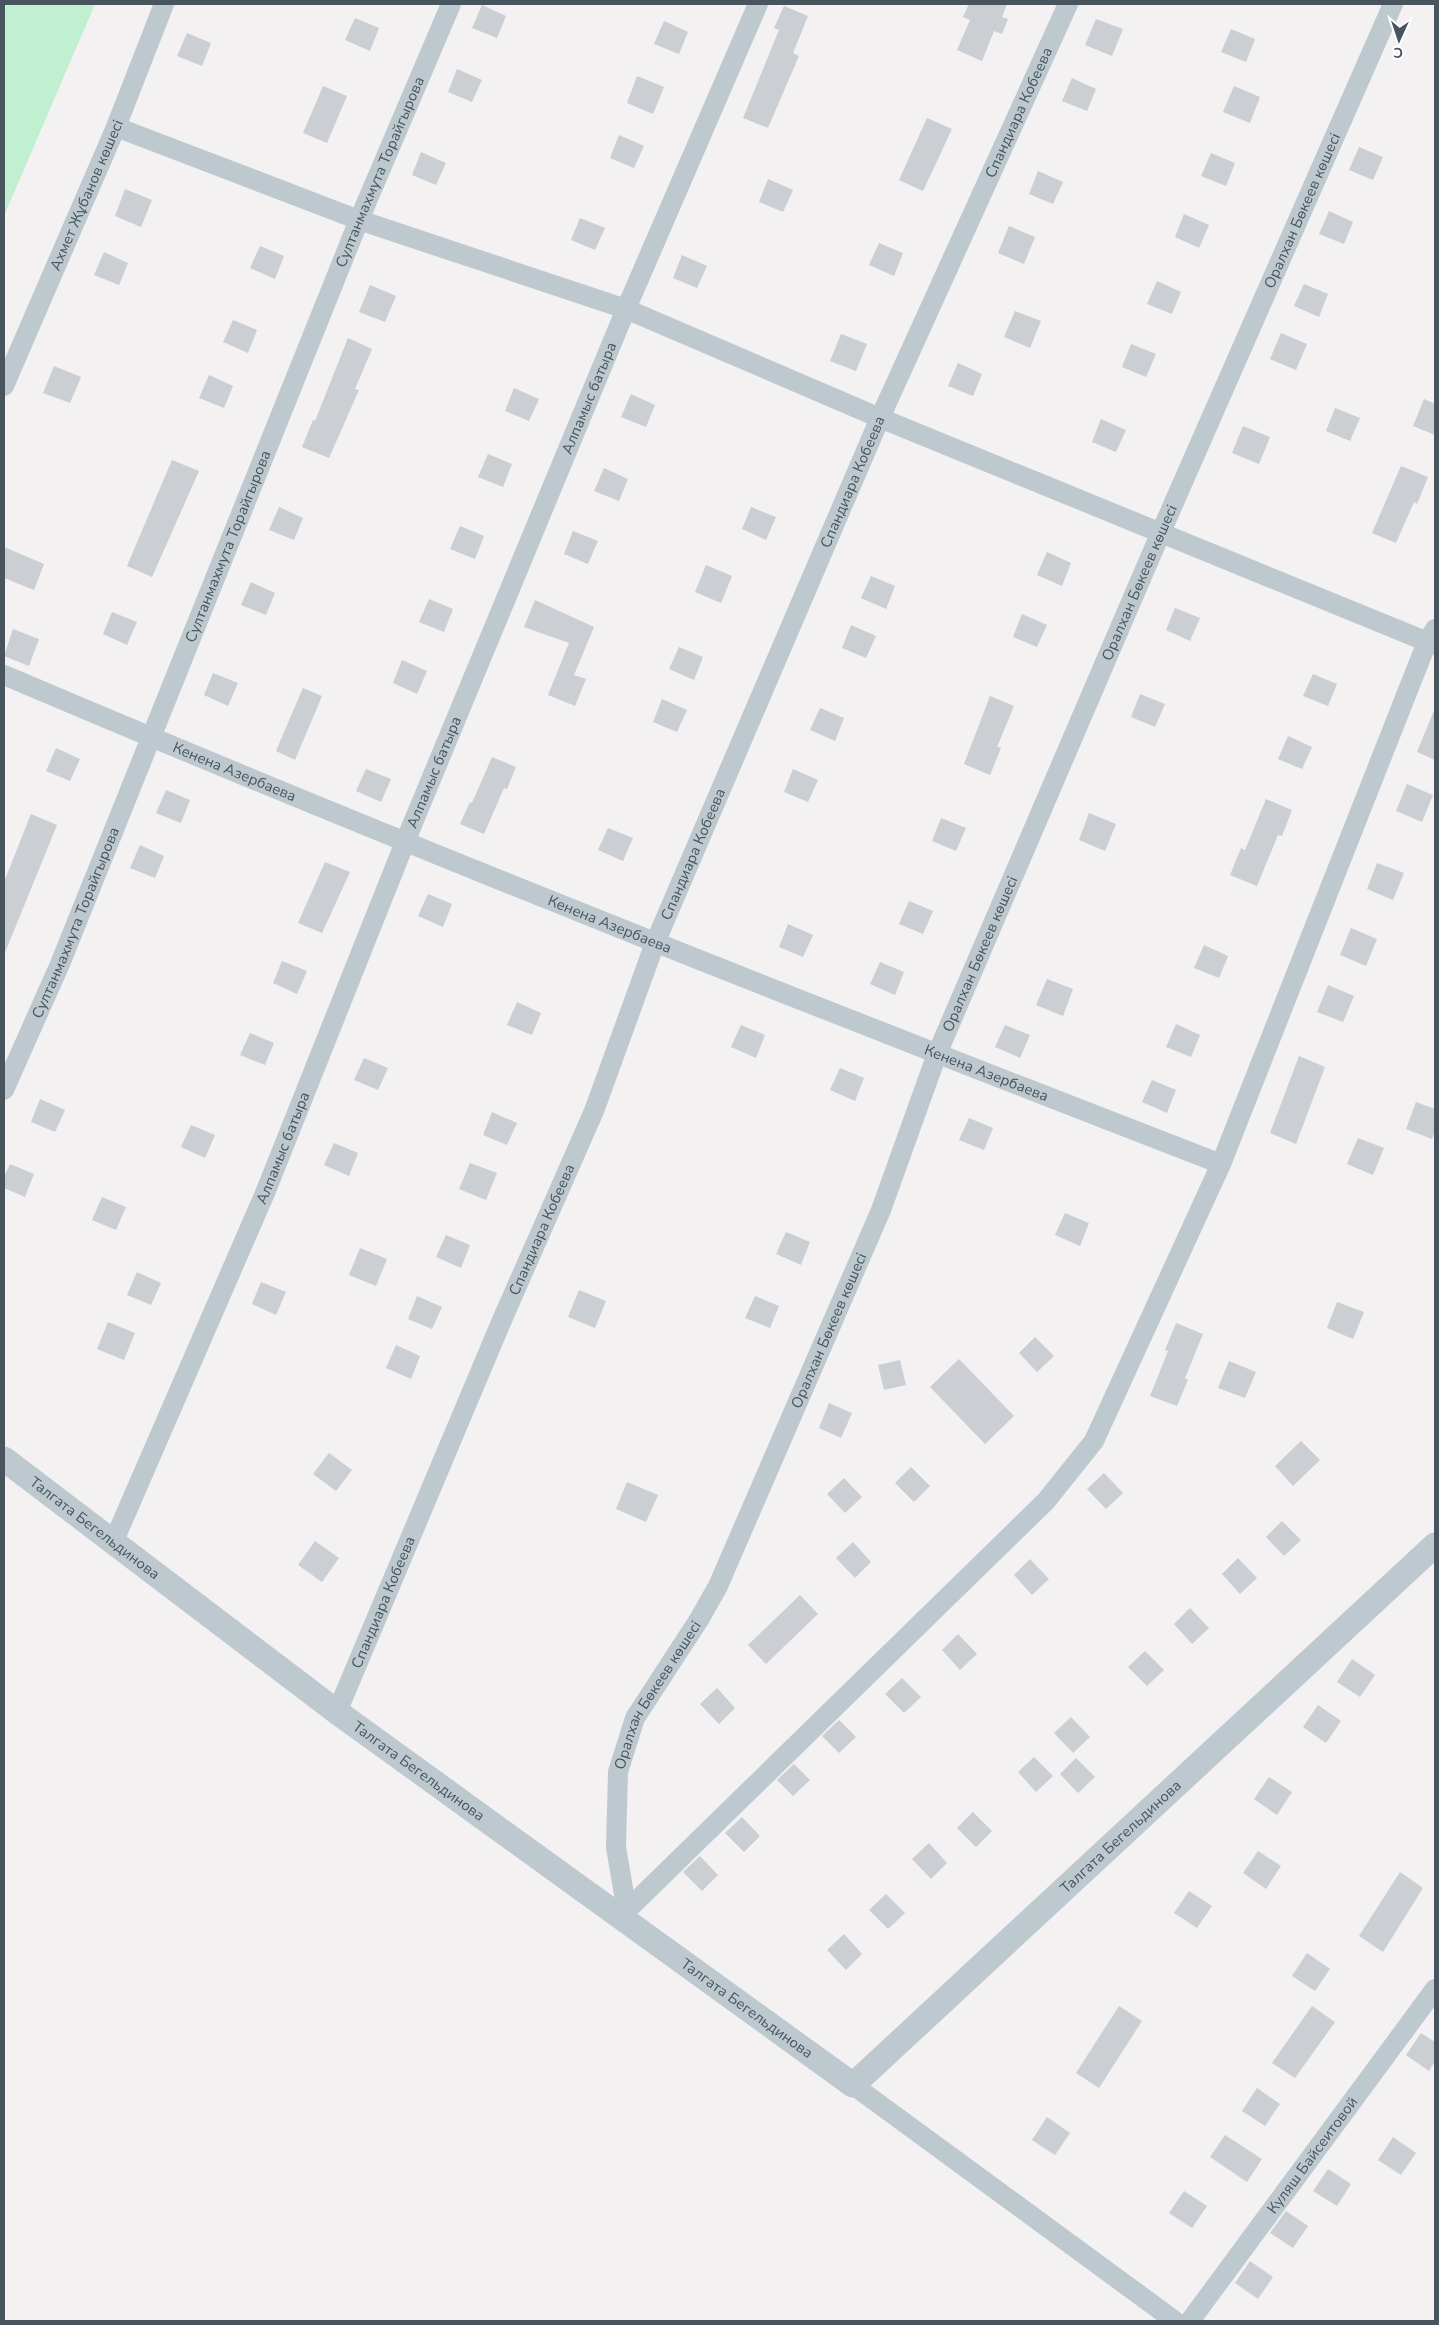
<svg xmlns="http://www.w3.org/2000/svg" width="1439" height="2325" font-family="'Nunito Sans',sans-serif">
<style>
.green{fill:#c0f0cf}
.building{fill:#cbced3}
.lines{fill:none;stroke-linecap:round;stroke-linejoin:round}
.minor{stroke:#bec9cf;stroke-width:20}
.tertiary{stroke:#bec9cf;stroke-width:25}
.labels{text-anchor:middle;stroke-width:4;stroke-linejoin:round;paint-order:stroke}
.street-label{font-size:15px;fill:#48555e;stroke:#fff}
</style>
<rect width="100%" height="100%" fill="#f3f1f1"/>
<polygon class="green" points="4,4 95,4 4,216"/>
<g class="building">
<polygon points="969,4 1007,4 1002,17 1008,19 1002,34 994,31 982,61 957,50 970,20 963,17"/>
<polygon points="482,5 506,16 497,38 472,28"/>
<polygon points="784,6 808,16 793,53 799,56 768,128 743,118 779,30 774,28"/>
<polygon points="355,18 379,28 370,51 345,40"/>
<polygon points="1096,19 1123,29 1112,56 1085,45"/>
<polygon points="664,21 688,32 679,54 654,44"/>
<polygon points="1231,29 1255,39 1246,62 1221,52"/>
<polygon points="187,33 211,43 202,66 177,56"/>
<polygon points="457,69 482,80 472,102 448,92"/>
<polygon points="637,76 664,87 653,114 627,103"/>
<polygon points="1072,78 1096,89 1087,111 1062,101"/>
<polygon points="323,86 347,96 327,143 303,133"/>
<polygon points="1234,86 1260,97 1250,123 1223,112"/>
<polygon points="927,118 952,129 923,191 899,180"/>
<polygon points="619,135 644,146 634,168 610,158"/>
<polygon points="1359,147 1383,157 1373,180 1349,170"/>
<polygon points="421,152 446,163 436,185 412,175"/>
<polygon points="1211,153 1235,163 1226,186 1201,176"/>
<polygon points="1038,171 1063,182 1053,204 1029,194"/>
<polygon points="768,179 793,190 783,212 759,202"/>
<polygon points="125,189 152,200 141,227 115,216"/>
<polygon points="1329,211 1353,222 1344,244 1319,234"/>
<polygon points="1184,214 1209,225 1199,248 1175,237"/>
<polygon points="580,218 605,228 595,250 571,240"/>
<polygon points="1009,226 1035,237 1024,264 998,253"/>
<polygon points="879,243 903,253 894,276 869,265"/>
<polygon points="260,246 284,256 275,279 250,268"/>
<polygon points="104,252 128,263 119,285 94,275"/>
<polygon points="682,255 707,266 697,288 673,278"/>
<polygon points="1157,281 1181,292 1172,314 1147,304"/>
<polygon points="1304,284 1328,294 1319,317 1294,306"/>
<polygon points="370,285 396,296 385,322 359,312"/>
<polygon points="1015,311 1041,321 1030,348 1004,337"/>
<polygon points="233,320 257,330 248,353 223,342"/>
<polygon points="1281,333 1307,344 1296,370 1270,359"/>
<polygon points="841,334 867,344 856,371 830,361"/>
<polygon points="348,338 372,349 355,389 359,390 329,458 302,447 313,420 315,421"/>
<polygon points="1131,344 1156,354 1146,377 1122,367"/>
<polygon points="958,363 982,374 973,396 948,386"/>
<polygon points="54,366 81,377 70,403 43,393"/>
<polygon points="209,375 233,386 224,408 199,398"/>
<polygon points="514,388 539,399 529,421 505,411"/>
<polygon points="631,394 655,405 646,427 621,417"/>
<polygon points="1424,399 1435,404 1435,435 1413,426"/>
<polygon points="1335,408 1360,418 1350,441 1326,431"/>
<polygon points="1101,419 1126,430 1116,452 1092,442"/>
<polygon points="1243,426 1270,437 1259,464 1232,453"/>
<polygon points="488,454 512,464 503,487 478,477"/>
<polygon points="172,460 199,471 152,577 127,566"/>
<polygon points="1401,466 1428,477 1417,504 1414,502 1396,543 1372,533"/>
<polygon points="604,468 628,479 619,501 594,491"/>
<polygon points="279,507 303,518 294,540 269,530"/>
<polygon points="751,507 776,517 766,540 742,529"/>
<polygon points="460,526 484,536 475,559 450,549"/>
<polygon points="573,531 598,541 588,564 564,554"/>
<polygon points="4,547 44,564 34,590 4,578"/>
<polygon points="1047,552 1071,563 1062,586 1037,575"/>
<polygon points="706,565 732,576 721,603 695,592"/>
<polygon points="871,576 895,586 886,609 861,598"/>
<polygon points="251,582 275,593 266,615 241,605"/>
<polygon points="429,599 453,609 444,632 419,622"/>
<polygon points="535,600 594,627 574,675 586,679 575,706 548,695 569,643 524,627"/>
<polygon points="1175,608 1200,618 1190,641 1166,630"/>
<polygon points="112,612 137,622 127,645 103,634"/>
<polygon points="1022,614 1047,625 1037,647 1013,637"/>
<polygon points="851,625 876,636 866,658 842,648"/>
<polygon points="13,629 39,639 29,666 4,656"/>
<polygon points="679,647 703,657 694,680 669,669"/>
<polygon points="402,660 427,671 417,694 393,683"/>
<polygon points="213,673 238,683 228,706 204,695"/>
<polygon points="1313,674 1337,684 1328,706 1303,696"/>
<polygon points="303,688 322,696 295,760 276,751"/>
<polygon points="1140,694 1165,704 1155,727 1131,717"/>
<polygon points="990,696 1014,706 997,747 1001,748 990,775 964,764"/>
<polygon points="662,699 687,710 677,732 653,722"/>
<polygon points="820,708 844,718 835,741 810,730"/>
<polygon points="1435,708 1435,760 1417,752"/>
<polygon points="1288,736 1312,747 1302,769 1278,759"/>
<polygon points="56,748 80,759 70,781 46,771"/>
<polygon points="492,757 516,767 507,789 504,788 484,834 460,824 470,802 472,803"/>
<polygon points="366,769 391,779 381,802 356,791"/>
<polygon points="793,769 818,780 808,802 784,792"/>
<polygon points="1407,784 1433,795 1422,822 1396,811"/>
<polygon points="166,790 190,800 181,823 156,813"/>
<polygon points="1266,799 1292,810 1282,836 1278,835 1257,886 1230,875 1241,848 1245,850"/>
<polygon points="1089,813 1116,824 1105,851 1079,840"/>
<polygon points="31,814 57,825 4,955 4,882"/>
<polygon points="941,818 966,828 956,851 932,841"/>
<polygon points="608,828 633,838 623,861 598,850"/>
<polygon points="140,845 164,856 155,878 130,868"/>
<polygon points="325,862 350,872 322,933 298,923"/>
<polygon points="1377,863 1404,873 1393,900 1367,889"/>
<polygon points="428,894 452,904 443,927 418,916"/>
<polygon points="909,901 933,911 923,934 899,924"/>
<polygon points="788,924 813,935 803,957 779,947"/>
<polygon points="1351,928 1377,939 1366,966 1340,955"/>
<polygon points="1204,945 1228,956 1219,978 1194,968"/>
<polygon points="282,961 307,971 297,994 273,983"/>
<polygon points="880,962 904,972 895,995 870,984"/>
<polygon points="1047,979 1073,989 1063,1016 1036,1005"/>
<polygon points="1328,985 1354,996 1343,1022 1317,1012"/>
<polygon points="517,1002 541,1013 532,1035 507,1025"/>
<polygon points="1176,1024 1200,1035 1191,1057 1166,1047"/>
<polygon points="741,1025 765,1035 756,1058 731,1047"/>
<polygon points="1005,1025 1030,1035 1020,1058 995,1047"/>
<polygon points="250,1033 274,1043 265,1065 240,1055"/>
<polygon points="1299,1056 1325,1067 1296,1144 1270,1133"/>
<polygon points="364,1058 388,1068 378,1090 354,1080"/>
<polygon points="840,1068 864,1078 855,1101 830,1090"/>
<polygon points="1152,1080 1176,1090 1167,1113 1142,1102"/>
<polygon points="40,1099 65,1110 55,1132 31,1122"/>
<polygon points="1416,1102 1435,1109 1435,1131 1432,1139 1406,1129"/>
<polygon points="492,1112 517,1123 507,1145 483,1135"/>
<polygon points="969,1118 993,1128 984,1150 959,1140"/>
<polygon points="191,1125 215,1135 205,1158 181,1147"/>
<polygon points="1358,1138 1384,1148 1373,1175 1347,1164"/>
<polygon points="334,1143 358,1153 349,1176 324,1165"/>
<polygon points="470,1163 497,1173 486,1200 459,1189"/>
<polygon points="10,1164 34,1174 25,1197 4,1188 4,1177"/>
<polygon points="102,1197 126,1207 116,1230 92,1220"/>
<polygon points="1065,1213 1089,1223 1080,1246 1055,1235"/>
<polygon points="786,1232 810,1242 801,1265 776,1254"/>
<polygon points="446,1235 470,1245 461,1268 436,1257"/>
<polygon points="360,1248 387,1259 376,1286 349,1275"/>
<polygon points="137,1272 161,1283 151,1305 127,1295"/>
<polygon points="261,1282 286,1292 276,1315 252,1304"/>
<polygon points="579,1290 606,1301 595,1328 568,1317"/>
<polygon points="417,1296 442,1307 432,1329 408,1319"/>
<polygon points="755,1296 779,1306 770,1328 745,1318"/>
<polygon points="1337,1302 1364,1312 1353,1339 1327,1328"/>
<polygon points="108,1322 135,1333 124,1360 97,1349"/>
<polygon points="1176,1323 1203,1334 1185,1378 1188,1380 1177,1406 1150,1396 1168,1351 1165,1350"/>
<polygon points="1035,1337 1054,1356 1037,1372 1019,1353"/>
<polygon points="396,1345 420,1356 411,1379 386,1368"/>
<polygon points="959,1359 1014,1416 985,1444 930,1387"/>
<polygon points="900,1360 906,1385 884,1390 878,1365"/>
<polygon points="1229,1361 1256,1372 1245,1398 1218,1388"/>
<polygon points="829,1403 852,1413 841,1438 819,1428"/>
<polygon points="1301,1441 1320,1460 1293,1486 1275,1466"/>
<polygon points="329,1453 352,1470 336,1491 313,1474"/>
<polygon points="911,1467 930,1486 914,1502 895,1483"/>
<polygon points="1104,1473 1123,1493 1106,1509 1087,1489"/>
<polygon points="844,1478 862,1497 845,1513 827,1494"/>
<polygon points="627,1482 658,1495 646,1522 616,1509"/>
<polygon points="1282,1521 1301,1540 1284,1556 1266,1537"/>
<polygon points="315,1541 339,1558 322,1582 298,1565"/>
<polygon points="853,1542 871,1562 855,1578 836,1558"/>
<polygon points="1238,1558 1257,1578 1240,1594 1222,1574"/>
<polygon points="1030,1559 1049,1579 1032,1595 1014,1575"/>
<polygon points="800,1595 818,1614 766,1664 748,1645"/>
<polygon points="1190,1608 1209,1628 1192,1644 1174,1624"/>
<polygon points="958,1634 977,1654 960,1670 942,1650"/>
<polygon points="1145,1651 1164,1670 1147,1686 1128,1667"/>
<polygon points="1352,1659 1375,1675 1360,1697 1337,1682"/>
<polygon points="902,1678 921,1697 904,1713 885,1694"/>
<polygon points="717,1688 735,1708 719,1724 700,1704"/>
<polygon points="1318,1705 1341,1721 1326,1743 1303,1727"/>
<polygon points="1071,1717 1090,1737 1073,1753 1054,1733"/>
<polygon points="839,1720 856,1737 839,1753 822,1736"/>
<polygon points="1034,1757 1053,1776 1036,1792 1018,1772"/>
<polygon points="1076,1758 1095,1777 1078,1793 1060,1774"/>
<polygon points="794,1764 810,1780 793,1796 777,1780"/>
<polygon points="1269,1777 1292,1792 1277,1815 1254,1799"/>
<polygon points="973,1812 992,1831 976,1847 957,1828"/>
<polygon points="742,1817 760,1836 744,1852 725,1833"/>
<polygon points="929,1843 947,1863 931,1879 912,1859"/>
<polygon points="1258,1851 1281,1866 1266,1889 1243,1873"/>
<polygon points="700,1856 718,1875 702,1891 683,1872"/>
<polygon points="1400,1872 1423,1888 1383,1952 1359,1936"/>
<polygon points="1189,1891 1212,1906 1197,1928 1174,1913"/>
<polygon points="886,1894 905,1913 888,1929 869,1910"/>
<polygon points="844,1934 862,1954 846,1970 827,1950"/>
<polygon points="1307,1953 1330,1969 1315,1991 1292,1976"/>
<polygon points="1119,2006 1142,2021 1099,2088 1076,2073"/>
<polygon points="1312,2006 1335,2022 1295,2078 1272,2063"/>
<polygon points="1421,2033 1435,2042 1435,2061 1429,2071 1406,2055"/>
<polygon points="1257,2088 1280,2104 1265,2126 1242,2111"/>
<polygon points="1047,2117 1070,2133 1055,2155 1032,2140"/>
<polygon points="1225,2135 1262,2159 1247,2182 1210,2157"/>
<polygon points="1393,2137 1416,2153 1401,2175 1378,2160"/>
<polygon points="1328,2169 1351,2184 1337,2206 1313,2191"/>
<polygon points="1184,2191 1207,2206 1192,2228 1169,2213"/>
<polygon points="1286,2211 1308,2226 1293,2248 1270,2233"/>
<polygon points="1250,2261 1273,2277 1258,2299 1235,2283"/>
</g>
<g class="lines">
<g class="minor">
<polyline points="116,127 359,220 626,309 880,418 1435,645"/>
<path id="s1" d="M4,386L116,127L164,4"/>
<path id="s2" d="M4,675C406,846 813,1006 1221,1164"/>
<path id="s3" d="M4,1090L60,964L359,220L451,4"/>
<path id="s4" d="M113,1543L265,1193L405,842L626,309L758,4"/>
<path id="s5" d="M337,1712L502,1320L594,1111L655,943L880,418L1068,4"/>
<path id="s6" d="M627,1912L616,1847L618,1772L635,1718L700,1618L718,1586L881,1210L937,1054L1161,532L1393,4"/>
<polyline points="621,1916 1046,1501 1094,1441 1221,1164 1427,642 1435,629"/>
<polyline points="853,2085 1175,2321"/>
<path id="s7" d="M1190,2321L1435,1989"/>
</g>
<path class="tertiary" id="s8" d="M4,1459L337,1712L853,2085L1435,1545"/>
</g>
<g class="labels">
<g class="street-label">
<text dy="5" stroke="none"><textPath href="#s5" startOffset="1739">Спандиара Кобеева</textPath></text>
<text dy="5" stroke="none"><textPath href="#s3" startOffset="992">Султанмахмута Торайгырова</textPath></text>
<text dy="5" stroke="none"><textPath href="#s1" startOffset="208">Ахмет Жұбанов көшесі</textPath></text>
<text dy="5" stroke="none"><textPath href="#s6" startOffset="1848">Оралхан Бөкеев көшесі</textPath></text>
<text dy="5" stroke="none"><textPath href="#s4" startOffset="1240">Алпамыс батыра</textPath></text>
<text dy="5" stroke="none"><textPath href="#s5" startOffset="1334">Спандиара Кобеева</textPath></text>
<text dy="5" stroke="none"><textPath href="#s3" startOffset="588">Султанмахмута Торайгырова</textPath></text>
<text dy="5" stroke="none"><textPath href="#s6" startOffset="1442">Оралхан Бөкеев көшесі</textPath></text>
<text dy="5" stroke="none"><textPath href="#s2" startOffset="250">Кенена Азербаева</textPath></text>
<text dy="5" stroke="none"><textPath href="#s4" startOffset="835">Алпамыс батыра</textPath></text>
<text dy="5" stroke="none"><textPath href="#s5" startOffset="929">Спандиара Кобеева</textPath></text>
<text dy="5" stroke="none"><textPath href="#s3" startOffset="182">Султанмахмута Торайгырова</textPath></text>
<text dy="5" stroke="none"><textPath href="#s2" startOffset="655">Кенена Азербаева</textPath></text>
<text dy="5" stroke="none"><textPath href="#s6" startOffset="1038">Оралхан Бөкеев көшесі</textPath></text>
<text dy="5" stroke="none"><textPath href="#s2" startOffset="1060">Кенена Азербаева</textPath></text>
<text dy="5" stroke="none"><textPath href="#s4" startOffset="430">Алпамыс батыра</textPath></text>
<text dy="5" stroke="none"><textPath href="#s5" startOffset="524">Спандиара Кобеева</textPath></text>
<text dy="5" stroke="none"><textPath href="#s6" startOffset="632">Оралхан Бөкеев көшесі</textPath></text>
<text dy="5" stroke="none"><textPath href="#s8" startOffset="114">Талгата Бегельдинова</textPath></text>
<text dy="5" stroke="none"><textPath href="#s5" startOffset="119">Спандиара Кобеева</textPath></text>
<text dy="5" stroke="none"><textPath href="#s6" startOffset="228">Оралхан Бөкеев көшесі</textPath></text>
<text dy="5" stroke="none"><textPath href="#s8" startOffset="519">Талгата Бегельдинова</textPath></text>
<text dy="5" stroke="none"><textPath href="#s8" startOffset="1420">Талгата Бегельдинова</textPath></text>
<text dy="5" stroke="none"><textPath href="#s8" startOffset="924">Талгата Бегельдинова</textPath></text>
<text dy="5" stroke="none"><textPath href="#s7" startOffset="206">Куляш Байсеитовой</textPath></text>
</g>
</g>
<rect width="1439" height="2325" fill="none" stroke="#48555e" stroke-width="10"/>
<g transform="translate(1399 40) rotate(183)" stroke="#ffffff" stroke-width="4" paint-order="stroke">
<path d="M0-4L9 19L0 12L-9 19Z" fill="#48555e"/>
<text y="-8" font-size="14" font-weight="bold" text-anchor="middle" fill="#48555e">С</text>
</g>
</svg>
